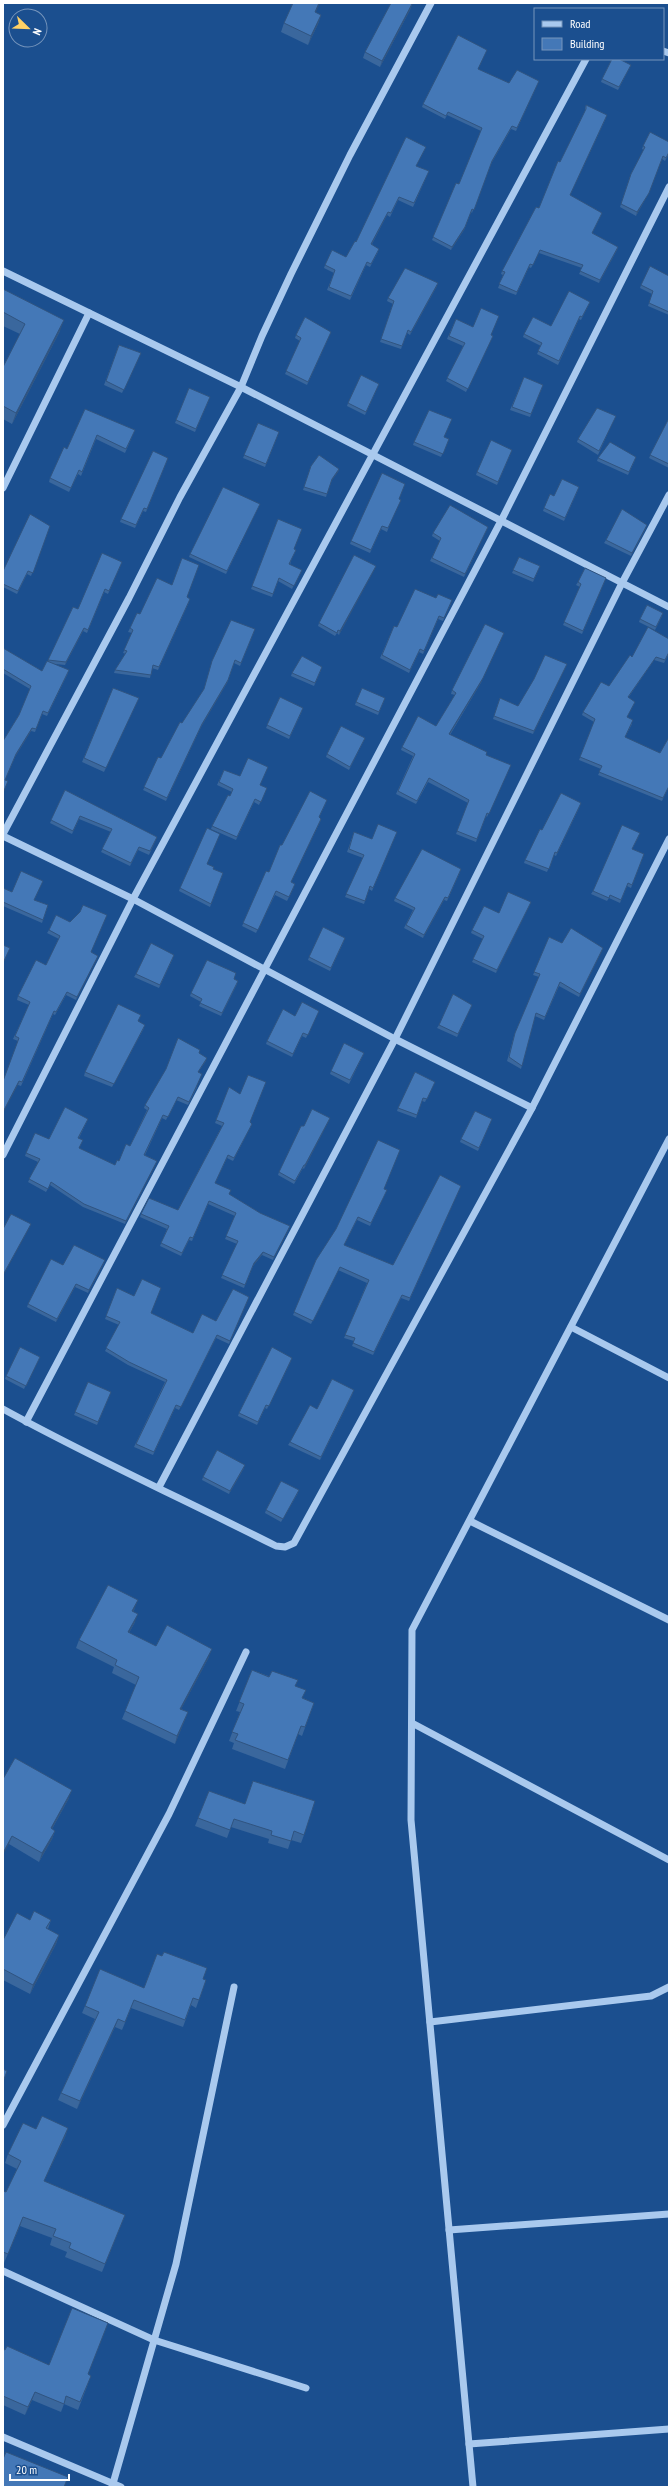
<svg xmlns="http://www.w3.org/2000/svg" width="672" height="2490" font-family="'PT Sans Narrow',sans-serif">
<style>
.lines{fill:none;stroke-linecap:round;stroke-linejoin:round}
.minor{stroke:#a9c9ee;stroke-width:7}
.wall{fill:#3a679d}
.shaded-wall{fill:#305480}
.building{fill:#4478b7;stroke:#305480}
</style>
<rect width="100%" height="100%" fill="#1b4f8f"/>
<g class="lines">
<g class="minor">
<polyline points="663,51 669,53"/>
<polyline points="3,271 241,387 669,607"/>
<polyline points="3,488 89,313"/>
<polyline points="3,834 129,598 180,497 241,387 262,336 291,274 350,155 431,3"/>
<polyline points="3,836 133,899 395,1039 532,1108"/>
<polyline points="3,1155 133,899 586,59"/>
<polyline points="571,1327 669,1378"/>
<path d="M3,1409C92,1458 185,1500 276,1546L285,1547L294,1543L532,1108L669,839"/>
<polyline points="26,1422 501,521 669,187"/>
<polyline points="159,1487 395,1039 622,583 669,495"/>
<polyline points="470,1521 669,1620"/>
<polyline points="412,1723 669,1860"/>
<polyline points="430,2022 651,1996 669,1987"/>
<polyline points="3,2125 169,1814 246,1652"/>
<polyline points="449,2230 669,2214"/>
<polyline points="3,2271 154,2340 306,2388"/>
<polyline points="3,2437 121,2487"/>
<polyline points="469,2444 669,2429"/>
<polyline points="112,2487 176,2264 234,1987"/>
<polyline points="473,2487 411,1820 412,1630 669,1139"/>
</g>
</g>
<g class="wall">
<polygon points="412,4 410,10 380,67 363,58 365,52"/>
<polygon points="316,13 321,15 318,24 308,45 281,32 284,23"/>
<polygon points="631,65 618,90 601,82 602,79"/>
<polygon points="478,69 509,83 539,81 516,131 511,129 491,164 472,213 471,212 464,230 451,250 432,240 456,183 459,184 481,131 447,115 445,119 422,107 423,104"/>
<polygon points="586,105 606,118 570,195 602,213 592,233 618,247 617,250 599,283 579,274 582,268 539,253 531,268 529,267 516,295 498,288 503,275 501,274 502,271 539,208 585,112 585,108"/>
<polygon points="643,146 669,153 665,161 662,159 647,196 636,216 620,207 631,174 644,150 642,149"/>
<polygon points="426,147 416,166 429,171 413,207 398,200 390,217 387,215 372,244 378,252 370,267 366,265 350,300 327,290 334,273 324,268 325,265 346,257"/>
<polygon points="669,276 669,315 648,306 652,294 640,288 641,285"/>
<polygon points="437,286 410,335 407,333 401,349 380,342 393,304 387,301 388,298"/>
<polygon points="3,289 60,331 12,424 3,419 3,367 20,334 3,326"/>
<polygon points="590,302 581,320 579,319 558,365 537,354 541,346 523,337 524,334 551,326"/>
<polygon points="456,319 493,336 466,392 446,381 463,346 447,339"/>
<polygon points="331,332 307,385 285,374 300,341 295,338 296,335"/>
<polygon points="119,345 141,353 122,393 104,385"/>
<polygon points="524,377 543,385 530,417 510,410"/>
<polygon points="379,384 365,415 347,406 348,403"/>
<polygon points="189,388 210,397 195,432 175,423"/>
<polygon points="85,409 135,430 125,453 96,439 81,476 78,474 69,492 49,482 50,478 67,449"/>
<polygon points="669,418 669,470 668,469 669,468 649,458"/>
<polygon points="614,419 598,455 577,442 578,439"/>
<polygon points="258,423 279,432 265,467 243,458"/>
<polygon points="444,437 449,439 441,457 413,445 414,442"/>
<polygon points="512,450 497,485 476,475 477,472"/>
<polygon points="168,458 146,512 143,511 135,528 120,522 121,519"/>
<polygon points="598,458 635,460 628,475 597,461"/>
<polygon points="311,466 339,469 338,472 331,481 326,497 303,490"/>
<polygon points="578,490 564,521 543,511 544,508 554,496"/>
<polygon points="399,499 387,532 381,529 370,553 350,544 351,541"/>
<polygon points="260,504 226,574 189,557 190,554"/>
<polygon points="278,519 294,549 290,565 300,573 292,589 278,581 272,597 251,589"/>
<polygon points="50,526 31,576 27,574 17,594 3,587 3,571"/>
<polygon points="488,527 464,577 430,561 440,541 432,536 433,533"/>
<polygon points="646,528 631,556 604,543 606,540"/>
<polygon points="519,557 540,566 533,582 512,573"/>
<polygon points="122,562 108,594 104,592 87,633 83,631 65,665 55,664 68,673 47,716 42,714 35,732 31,731 15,757 5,780 3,793 3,741 19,715 30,689 3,673 3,648 42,671 48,661 73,607 78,609"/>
<polygon points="376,566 339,635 337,633 335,636 318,626 319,623"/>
<polygon points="606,578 582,634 563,625 580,587 576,585 578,582"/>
<polygon points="187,597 189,602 158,670 152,668 150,678 114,673 115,670 126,654 123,653 132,633 128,632 130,628 140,614"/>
<polygon points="436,598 451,603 443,621 438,619 423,654 419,652 409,673 380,658 394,626 397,627"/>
<polygon points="662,616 655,630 639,622 640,619"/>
<polygon points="255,629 240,666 234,663 227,683 201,727 166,801 143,790 161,758 182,723"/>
<polygon points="669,653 664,663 654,660 628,698 635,702 627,717 632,724 625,737 669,786 662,801 598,775 601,769 579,760 594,722 582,715 583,712 609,686 632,657"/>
<polygon points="567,664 533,734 493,719 500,698 518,706"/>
<polygon points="321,670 314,686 291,676 292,673"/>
<polygon points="482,681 450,735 486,755 511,765 487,817 486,816 476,842 456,834 468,803 428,782 416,804 396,794 413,756 401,750 402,747 436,726 455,695 451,694 452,690"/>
<polygon points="113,688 139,698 104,772 82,762"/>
<polygon points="280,697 302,711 289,739 266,728"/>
<polygon points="385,698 378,715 355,705 356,702"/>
<polygon points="365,738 349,770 326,757 327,754"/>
<polygon points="224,770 267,788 259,805 254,802 236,840 211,829 212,826 232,792 217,785"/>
<polygon points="65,790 157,837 149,855 138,850 130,866 101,852 111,832 79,819 72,834 50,823"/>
<polygon points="326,803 319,817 321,819 320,822 291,882 294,887 287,901 275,895 256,933 242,926 282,845"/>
<polygon points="580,806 556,856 554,855 547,872 524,863 525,860 542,830"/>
<polygon points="354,832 372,839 397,832 372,891 369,889 364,904 345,897 363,858 347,852"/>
<polygon points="639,836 632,849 644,854 631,888 627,886 620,903 609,898 607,901 591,894 593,891"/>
<polygon points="207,864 213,869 223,873 210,907 179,891 180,888"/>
<polygon points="460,872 447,901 444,900 423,938 404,928 413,910 394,901 395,898"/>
<polygon points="43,881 34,900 48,905 42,923 3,906 3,888 12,892"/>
<polygon points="531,902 496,973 472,962 483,939 471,933 472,930 499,913"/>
<polygon points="49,930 98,956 76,1000 66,995 55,1015 53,1014 21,1086 18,1085 18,1041 13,1039 29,1005 17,1000 18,996 46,965 59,939 47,933"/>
<polygon points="549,937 562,943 603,948 579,997 559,986 544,1020 535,1016 521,1069 507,1061 514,1036 539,977 533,975"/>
<polygon points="344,941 330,971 308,960 309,957"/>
<polygon points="173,958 159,988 134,977 136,974"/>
<polygon points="234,979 237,984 221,1016 199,1006 201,1002 190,996 191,993"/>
<polygon points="472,1005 457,1037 437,1028 439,1025"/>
<polygon points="319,1011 306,1038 302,1036 292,1057 266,1044 267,1041 295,1016"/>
<polygon points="144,1028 112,1087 84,1076 85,1072"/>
<polygon points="200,1050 199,1053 206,1061 198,1072 197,1087 188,1105 176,1100 166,1120 162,1118 145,1155 157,1161 125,1224 83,1207 50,1185 46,1192 28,1182 38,1162 25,1156 26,1153 49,1139 88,1119 79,1138 79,1148 115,1165 119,1161 130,1146 147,1110 144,1108 145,1105"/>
<polygon points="364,1053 349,1084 330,1074 331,1071"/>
<polygon points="435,1082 425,1102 422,1101 416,1118 397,1111 398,1108"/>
<polygon points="229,1087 250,1122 252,1124 233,1161 227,1158 215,1183 229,1194 260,1213 290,1226 273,1260 262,1255 253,1266 244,1288 221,1278 237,1244 225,1239 235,1216 208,1204 192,1241 189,1240 181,1256 160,1246 167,1229 140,1217 141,1214 178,1210 222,1126 215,1123"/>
<polygon points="330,1118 304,1169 303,1168 294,1184 278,1175 279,1172"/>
<polygon points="492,1119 478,1151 460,1142 461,1139"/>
<polygon points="461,1186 409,1301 401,1298 373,1355 352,1346 354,1341 344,1338 367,1283 338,1270 311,1324 293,1315 316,1260 384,1189 387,1190 370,1226 357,1220 344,1245 393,1265"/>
<polygon points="104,1263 88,1293 75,1287 56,1322 27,1307 28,1304 63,1265"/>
<polygon points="117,1288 134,1296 151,1313 193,1333 216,1321 249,1297 229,1344 216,1338 179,1410 175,1408 153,1455 134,1447 165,1382 128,1365 105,1351 119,1325 105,1319"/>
<polygon points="40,1357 24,1389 5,1379 6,1376"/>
<polygon points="291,1361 267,1409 265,1408 257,1425 238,1416 239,1413"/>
<polygon points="88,1382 111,1392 97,1425 74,1415"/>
<polygon points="353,1393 320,1460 288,1445 290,1442 317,1409"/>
<polygon points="244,1468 229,1494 202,1480 203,1477"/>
<polygon points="298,1493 281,1522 265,1513 266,1510"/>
<polygon points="135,1608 133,1612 135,1622 129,1633 156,1646 209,1657 181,1709 188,1712 175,1744 122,1719 136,1685 112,1673 114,1667 76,1648 79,1640"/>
<polygon points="252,1670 296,1686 303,1698 314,1703 302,1736 298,1734 285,1769 232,1749 234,1743 229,1741 240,1712 236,1711"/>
<polygon points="3,1779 69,1798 52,1829 55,1831 52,1839 39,1862 9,1844"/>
<polygon points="253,1781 304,1835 301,1843 291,1840 288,1849 268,1843 269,1839 231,1827 227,1838 195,1826 209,1791 245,1804"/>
<polygon points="30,1920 51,1920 48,1929 59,1935 56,1944 30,1994 3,1980 3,1940"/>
<polygon points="203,1979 206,1980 196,2008 191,2005 183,2027 131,2008 122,2030 115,2027 77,2109 58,2100 61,2093 95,2019 82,2013 85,2006 144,1988"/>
<polygon points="68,2128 65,2137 44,2181 125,2215 102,2272 65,2257 67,2252 50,2245 52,2238 20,2226 4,2263 3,2262 3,2191 6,2192 17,2169 5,2163 8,2154 36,2129"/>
<polygon points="3,2349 49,2365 88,2374 88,2384 78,2410 64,2404 61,2412 32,2400 25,2415 3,2405"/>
</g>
<g class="shaded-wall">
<polygon points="319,3 320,3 312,21 315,12"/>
<polygon points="412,4 410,10 380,67 382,61"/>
<polygon points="321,15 318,24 308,45 311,36"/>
<polygon points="512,126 491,164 472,213 492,161"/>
<polygon points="663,156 647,196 636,216 637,212"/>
<polygon points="472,209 464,230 451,250 452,247"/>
<polygon points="388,212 387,215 370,247 371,244"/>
<polygon points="618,247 617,250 599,283 600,280"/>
<polygon points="438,283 437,286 410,335 411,332"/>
<polygon points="64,320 60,331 12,424 16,413"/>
<polygon points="339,469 338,472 331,482 332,479"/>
<polygon points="647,525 646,528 631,556 632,553"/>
<polygon points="376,566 375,569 339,635 340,631"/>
<polygon points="84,628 83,631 65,665 66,662"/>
<polygon points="503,636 482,681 448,737 449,734"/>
<polygon points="567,664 566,667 533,734 534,731"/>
<polygon points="228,680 227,683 201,727 166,801 202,724"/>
<polygon points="32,728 31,731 15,757 16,754"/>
<polygon points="321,819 320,822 290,885 291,882"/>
<polygon points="445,897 444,900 423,938 424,935"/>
<polygon points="531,902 530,905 496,973 497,970"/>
<polygon points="603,948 602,951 579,997 580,994"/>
<polygon points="98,956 97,959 76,1000 77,997"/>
<polygon points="207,1058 206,1061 196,1075 198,1072"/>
<polygon points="19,1081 18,1085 3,1113 3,1112"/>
<polygon points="330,1118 329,1121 304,1169 305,1165"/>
<polygon points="157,1161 156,1164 125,1224 126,1221"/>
<polygon points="31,1224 30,1227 3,1276 3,1275"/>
<polygon points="290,1226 289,1229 273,1260 274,1257"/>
<polygon points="263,1252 262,1255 253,1266 244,1288 254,1263"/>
<polygon points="105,1260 104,1263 88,1293 89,1290"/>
<polygon points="76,1284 75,1287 56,1322 57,1319"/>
<polygon points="245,1465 244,1468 229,1494 230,1491"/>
<polygon points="138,1600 135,1608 129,1619 132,1611"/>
<polygon points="138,1614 135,1622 125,1640 128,1632"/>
<polygon points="212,1649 209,1657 177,1717 180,1709"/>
<polygon points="188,1712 185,1720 175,1744 177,1736"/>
<polygon points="72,1790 69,1798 48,1836 51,1828"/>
<polygon points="55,1831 52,1839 39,1862 42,1853"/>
<polygon points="12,1836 9,1844 3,1855 3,1853"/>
<polygon points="59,1935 56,1944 30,1994 33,1985"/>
<polygon points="118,2019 115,2027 77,2109 80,2101"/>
<polygon points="68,2128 65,2137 40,2190 44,2181"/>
<polygon points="23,2217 20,2226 4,2263 8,2254"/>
<polygon points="35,2392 32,2400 25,2415 28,2407"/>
</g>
<g class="building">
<polygon points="293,3 319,3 315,12 321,15 311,36 284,23"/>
<polygon points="391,3 409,3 412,4 382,61 365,52"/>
<polygon points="458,35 487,50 478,69 509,83 517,70 539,81 517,128 512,126 492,161 474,210 472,209 465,227 452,247 433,237 456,183 459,184 482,128 448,112 446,116 423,104"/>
<polygon points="612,59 619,59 631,65 619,87 602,79"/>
<polygon points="586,105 607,115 570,195 602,213 592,233 618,247 600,280 580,271 583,265 540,250 533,265 530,264 517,292 499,284 505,272 502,271 536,207 539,208 558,161 560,162 586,109"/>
<polygon points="650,132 669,142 669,152 666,158 663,156 649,193 637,212 621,204 631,174 645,147 643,146"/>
<polygon points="406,137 426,147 416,166 429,171 414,203 399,197 391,213 388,212 371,244 379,249 371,264 367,262 351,296 329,287 335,270 325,265 332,250 346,257 355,241 356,242"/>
<polygon points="650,266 669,276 669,312 649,303 653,291 641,285"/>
<polygon points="405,268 438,283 411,332 408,330 402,346 381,339 394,301 388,298"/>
<polygon points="3,289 64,320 16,413 3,406 3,367 25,324 3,312"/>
<polygon points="569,291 590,302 582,317 580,316 559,361 538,351 542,343 524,334 533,317 551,326"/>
<polygon points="481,308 499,316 491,335 493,336 468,389 447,378 465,343 449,336 456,319 473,327"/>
<polygon points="305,317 331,332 308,382 286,371 301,338 296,335"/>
<polygon points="119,345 141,353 124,390 106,381"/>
<polygon points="361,375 379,384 366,412 348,403"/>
<polygon points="524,377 543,385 531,414 512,407"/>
<polygon points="189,388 210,397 196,429 176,420"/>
<polygon points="597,408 616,416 599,451 578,439"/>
<polygon points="85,409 135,430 126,449 97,435 82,472 79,470 71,488 50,478 64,447 67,449"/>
<polygon points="429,410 452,419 444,437 449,439 443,454 414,442"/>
<polygon points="669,418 669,464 650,455"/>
<polygon points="258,423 279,432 266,464 244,455"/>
<polygon points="491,440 512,450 498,482 477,472"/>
<polygon points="610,442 636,457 629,472 598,458"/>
<polygon points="153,451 168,458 147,509 144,508 136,525 121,519"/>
<polygon points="319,455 339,469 332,479 327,494 304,487 311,466"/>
<polygon points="382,473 405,484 399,499 401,500 388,528 382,526 371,550 351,541"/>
<polygon points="562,479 579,487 565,518 544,508 550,494 554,496"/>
<polygon points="223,487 260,504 227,571 190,554"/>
<polygon points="450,505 488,527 465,574 432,558 441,538 433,533"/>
<polygon points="622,509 647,525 632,553 606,540"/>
<polygon points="30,514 50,526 33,573 28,571 18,591 3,584 3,571"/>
<polygon points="278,519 302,529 294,549 296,550 289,564 302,570 294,586 279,578 273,594 252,586"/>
<polygon points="102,553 122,562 109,591 105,589 88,630 84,628 66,662 48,660 73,607 78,609"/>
<polygon points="354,555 376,566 340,631 338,630 337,633 319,623"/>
<polygon points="519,557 540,566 534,579 513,570"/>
<polygon points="182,558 199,565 187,597 190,599 159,667 153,665 151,675 115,670 127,651 124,650 133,630 130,628 137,613 140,614 157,578 172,585"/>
<polygon points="585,568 606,578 583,631 564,622 581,584 578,582"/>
<polygon points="415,589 436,598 438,594 452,600 444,618 439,616 424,651 420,649 410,670 382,655 394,626 397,627"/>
<polygon points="647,605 663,613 656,627 640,619"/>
<polygon points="231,620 255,629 241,663 235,660 228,680 202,724 167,798 144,787 158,757 161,758 180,722 182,723 204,689 212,661"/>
<polygon points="485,624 504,633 483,678 449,734 487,752 486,755 511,765 489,814 487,813 477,839 457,831 469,800 429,778 417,801 398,791 415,754 402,747 418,716 436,726 456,693 452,690"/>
<polygon points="648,627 669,639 669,652 665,660 656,657 628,697 635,702 627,717 633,720 625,737 660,753 669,737 669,786 663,798 599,772 602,766 580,757 595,719 583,712 601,682 609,686 630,655 632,657"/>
<polygon points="3,648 42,671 47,661 69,670 48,713 43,711 36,729 32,728 16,754 5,780 8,781 3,793 3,741 19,715 31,686 3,669"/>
<polygon points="545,655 567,664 534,731 494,716 500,698 518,706 534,679"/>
<polygon points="302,656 322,667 315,683 292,673"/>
<polygon points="113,688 139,698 106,768 84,758"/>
<polygon points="362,688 385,698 379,712 356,702"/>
<polygon points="280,697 303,708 290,736 267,725"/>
<polygon points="341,726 365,738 350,767 327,754"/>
<polygon points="248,758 268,767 260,785 267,788 261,802 255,799 237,837 212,826 228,795 230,796 233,789 219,782 224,770 240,776"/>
<polygon points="65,790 157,837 150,851 139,847 131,863 102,849 112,829 80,816 73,831 51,820"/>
<polygon points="310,791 327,800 319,817 321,819 291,882 295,884 289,897 276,891 258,930 243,923 266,871 269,872 280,845 282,845"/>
<polygon points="561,793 581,803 557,853 555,852 549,869 525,860 540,829 542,830"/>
<polygon points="378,824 397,832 373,888 370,886 365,901 346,894 364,855 349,849 354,832 372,839"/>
<polygon points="622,825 640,833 632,849 644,854 632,885 628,883 621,900 610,895 609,898 593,891"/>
<polygon points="207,828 220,834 207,864 214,867 213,869 223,873 211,904 180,888"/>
<polygon points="422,849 461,869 448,898 445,897 424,935 406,925 415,908 395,898"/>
<polygon points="21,871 43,881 34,900 48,905 43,920 3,902 3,888 12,892"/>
<polygon points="508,892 531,902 497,970 473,959 484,936 472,930 484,906 499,913"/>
<polygon points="83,905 107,915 91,952 98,956 77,997 67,992 56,1012 54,1011 22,1082 19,1081 3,1112 3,1081 19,1038 15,1036 30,1002 18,996 36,960 46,965 60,936 49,930 56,915 70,922 80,912"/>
<polygon points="323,927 345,938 331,968 309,957"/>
<polygon points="571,928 603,948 580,994 560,982 545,1017 536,1013 522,1066 509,1057 515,1033 540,974 534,972 549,937 562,943"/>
<polygon points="151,943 174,955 160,985 136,974"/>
<polygon points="3,945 10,948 3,963"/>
<polygon points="207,960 236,973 234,979 238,981 222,1013 200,1003 202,999 191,993"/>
<polygon points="453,994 472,1005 458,1034 439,1025"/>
<polygon points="302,1002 319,1011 308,1035 303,1033 293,1054 267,1041 283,1009 295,1016"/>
<polygon points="118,1004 141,1015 138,1021 145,1025 114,1084 85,1072"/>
<polygon points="178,1038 200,1050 199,1053 207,1058 198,1072 202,1074 198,1083 189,1102 178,1097 168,1117 163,1115 144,1155 157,1161 126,1221 84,1204 51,1182 48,1189 29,1179 40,1159 26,1153 35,1133 49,1139 65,1107 88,1119 78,1138 83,1140 79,1148 115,1165 117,1160 119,1161 126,1144 130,1146 149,1108 145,1105 166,1069"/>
<polygon points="344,1043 364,1053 350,1080 331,1071"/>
<polygon points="415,1072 435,1082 427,1099 423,1098 417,1115 398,1108"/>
<polygon points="248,1075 266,1082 250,1122 252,1124 234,1158 228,1155 215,1183 231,1190 229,1194 260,1213 290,1226 274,1257 263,1252 254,1263 245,1285 222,1275 238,1241 226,1236 236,1213 209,1201 193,1238 190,1237 182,1253 161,1243 169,1226 141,1214 149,1198 178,1210 224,1123 216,1120 229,1087 240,1094"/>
<polygon points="312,1109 330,1118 305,1165 304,1165 295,1181 279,1172 301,1126 304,1126"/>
<polygon points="475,1111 492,1119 479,1148 461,1139"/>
<polygon points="378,1140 400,1150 384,1189 387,1190 371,1223 358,1217 344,1245 393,1265 440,1175 461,1186 410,1298 402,1295 374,1352 353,1343 355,1338 345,1335 369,1280 340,1267 313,1321 294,1312 316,1260 336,1229"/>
<polygon points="11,1214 31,1224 3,1275 3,1229"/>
<polygon points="74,1245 105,1260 89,1290 76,1284 57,1319 28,1304 51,1259 63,1265"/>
<polygon points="142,1279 161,1288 151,1313 193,1333 202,1314 216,1321 233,1289 249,1297 230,1341 217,1335 181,1407 176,1405 154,1452 136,1444 167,1380 129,1362 106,1348 120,1322 106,1316 117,1288 134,1296"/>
<polygon points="20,1347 40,1357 26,1386 6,1376"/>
<polygon points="272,1347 292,1358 269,1406 266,1405 258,1422 239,1413"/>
<polygon points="332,1379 354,1390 321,1457 290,1442 310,1405 317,1409"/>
<polygon points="88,1382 111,1392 98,1422 75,1412"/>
<polygon points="217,1450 245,1465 230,1491 203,1477"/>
<polygon points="281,1481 299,1490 283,1519 266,1510"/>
<polygon points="108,1585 138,1600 132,1611 138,1614 128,1632 156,1646 167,1625 212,1649 180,1709 188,1712 177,1736 125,1711 139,1677 115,1665 117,1660 79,1640"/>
<polygon points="252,1670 269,1677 272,1671 298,1680 295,1686 306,1690 302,1698 314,1703 305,1727 301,1726 288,1760 235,1740 238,1734 232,1732 244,1704 239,1702"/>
<polygon points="15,1758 72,1790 51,1828 55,1831 42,1853 12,1836 3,1853 3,1779"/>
<polygon points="253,1781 315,1801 304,1835 294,1831 291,1841 271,1835 272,1831 234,1819 230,1830 198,1818 209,1791 245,1804"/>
<polygon points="34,1911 51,1920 46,1928 59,1935 33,1985 3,1969 3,1940 17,1913 30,1920"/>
<polygon points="164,1952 207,1968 203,1979 206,1980 199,2000 193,1998 185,2020 134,2000 125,2022 118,2019 80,2101 61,2093 99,2012 85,2006 100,1969 144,1988 157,1954 162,1956"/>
<polygon points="3,2069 7,2071 3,2082"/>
<polygon points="42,2116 68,2128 44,2181 125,2215 105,2264 69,2248 71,2243 53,2236 56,2229 23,2217 8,2254 3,2252 3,2191 6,2192 21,2161 8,2154 23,2123 36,2129"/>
<polygon points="72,2308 108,2323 88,2374 91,2376 80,2402 66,2396 64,2404 35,2392 28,2407 3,2396 3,2349 5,2350 7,2346 49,2365"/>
<polygon points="6,2452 68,2477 64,2487 3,2487 3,2459"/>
</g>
<rect width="672" height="2490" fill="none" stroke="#ffffff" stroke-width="8"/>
<rect x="534" y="8" width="130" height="52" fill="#1b4f8f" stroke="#7695bc"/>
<rect x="542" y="21" width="20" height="6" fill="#a9c9ee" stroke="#7695bc"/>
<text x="570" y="28" font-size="12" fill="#ffffff">Road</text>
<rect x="542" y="38" width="20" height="12" fill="#4478b7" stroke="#7695bc"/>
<text x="570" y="48" font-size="12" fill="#ffffff">Building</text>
<g transform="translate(28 28) rotate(113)"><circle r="19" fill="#1b4f8f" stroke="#7695bc"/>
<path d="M0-3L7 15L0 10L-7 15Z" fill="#ffd166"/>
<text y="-6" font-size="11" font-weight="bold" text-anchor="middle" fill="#ffffff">N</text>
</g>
<path d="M10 2474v6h59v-6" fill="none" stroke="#ffffff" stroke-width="2"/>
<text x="16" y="2474" font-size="12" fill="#ffffff" stroke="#1b4f8f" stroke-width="3" paint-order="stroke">20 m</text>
</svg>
